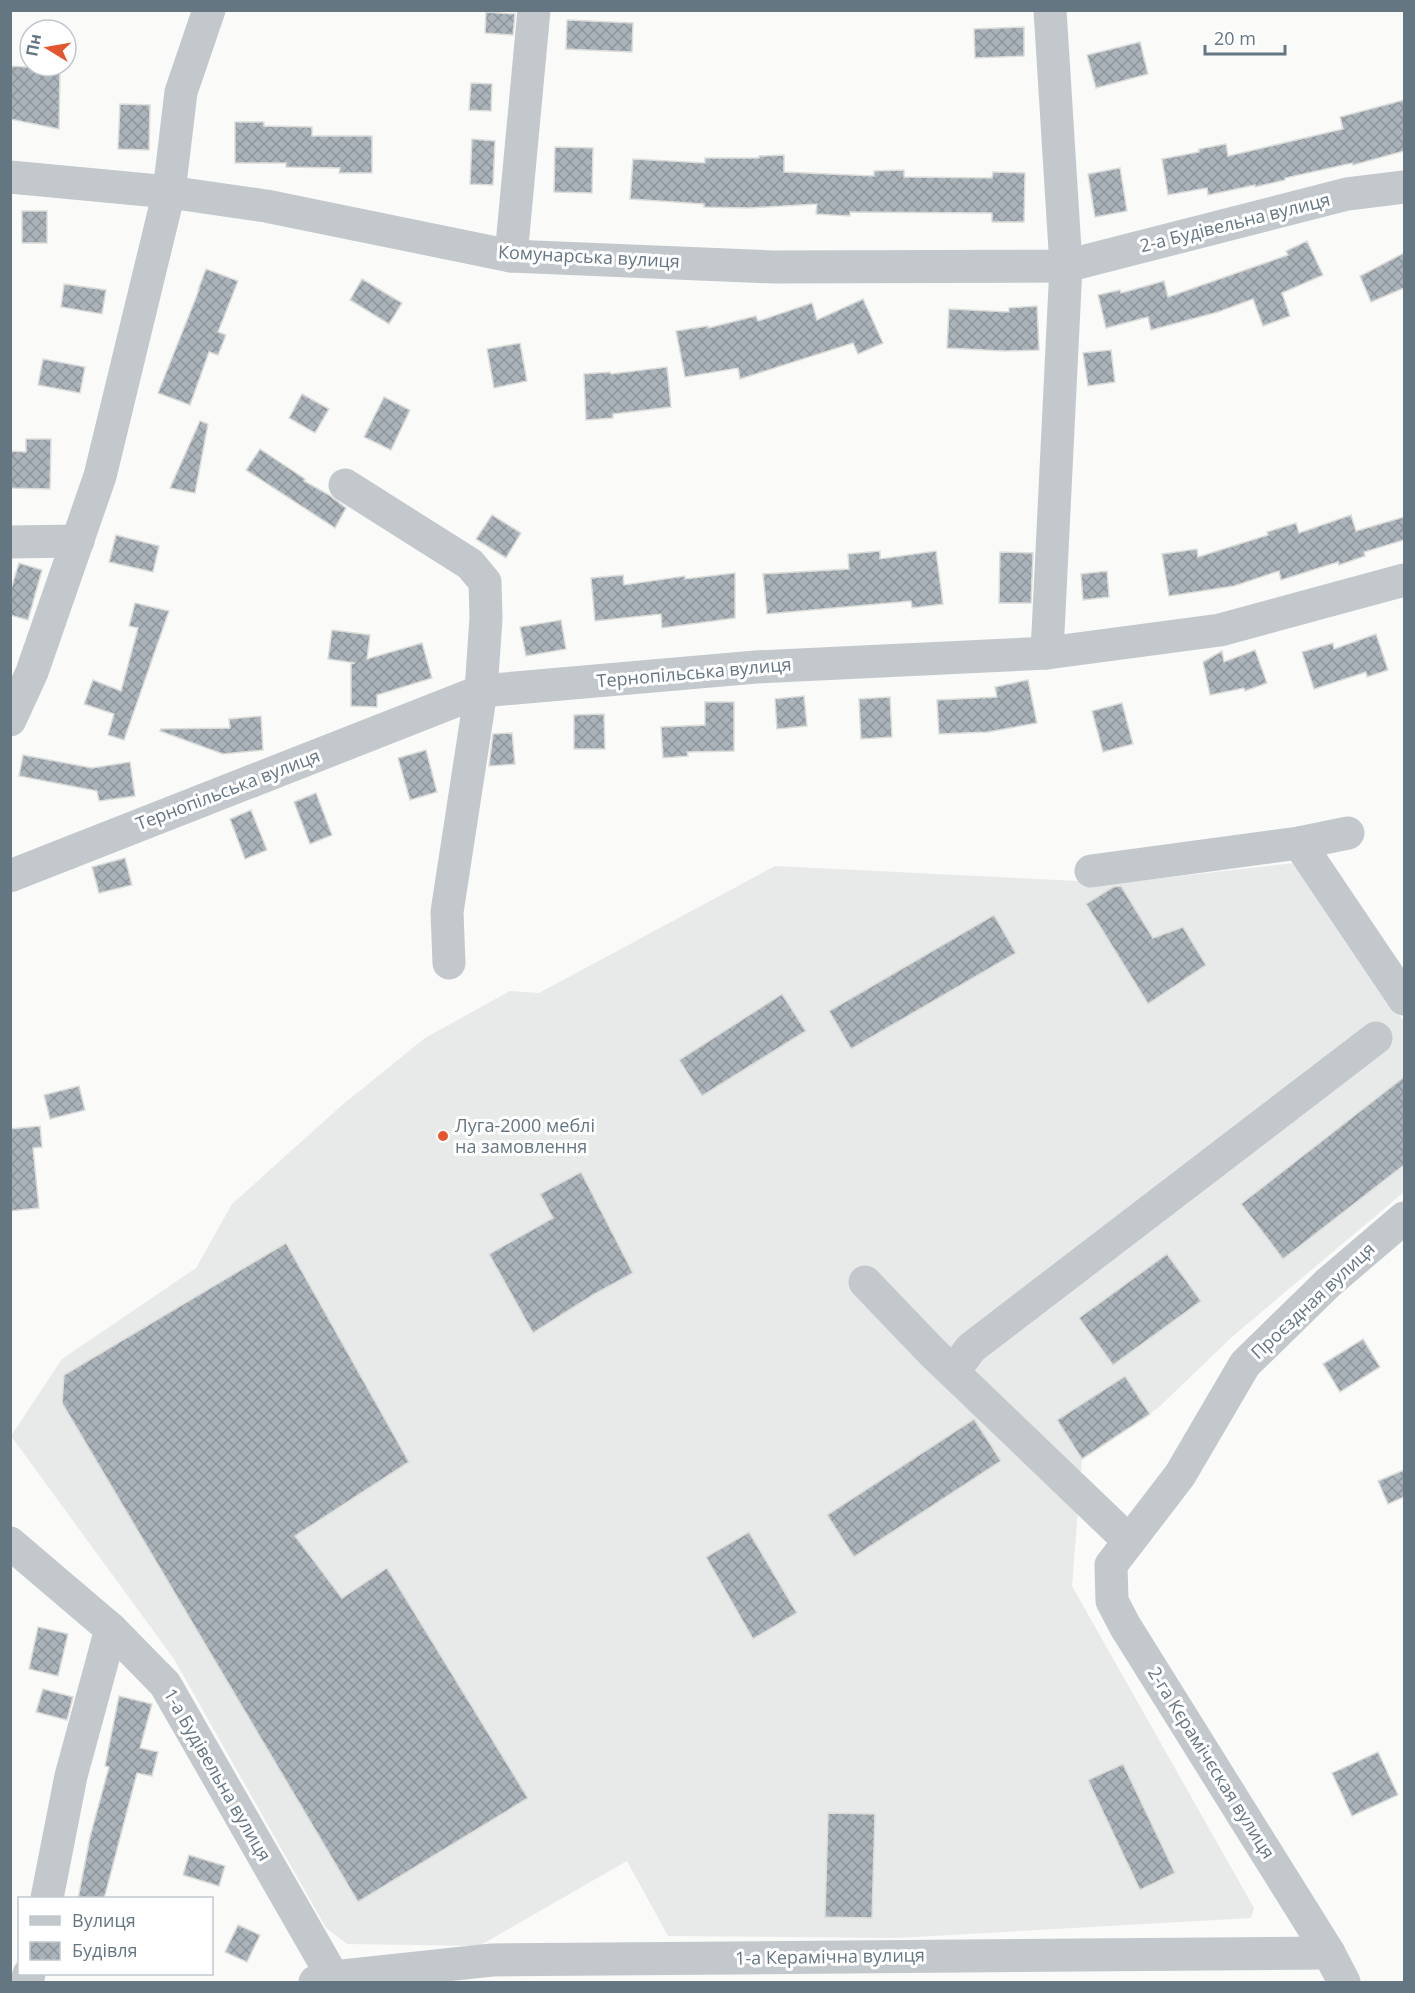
<svg xmlns="http://www.w3.org/2000/svg" width="1415" height="1993" font-family="'Open Sans',sans-serif">
<style>
.built{fill:#e8e9e9}
.building{fill:url(#building-cross-hatch);stroke:#dcdcda;stroke-width:1.5}
.lines{fill:none;stroke-linecap:round;stroke-linejoin:round}
.minor{stroke:#c3c8cc;stroke-width:33}
.poi-dot{fill:#e4572e;stroke:#fff;stroke-width:2}
.labels{text-anchor:middle;stroke-width:6;stroke-linejoin:round;paint-order:stroke}
.street-label{font-size:18px;fill:#657683;stroke:#fff}
.poi-label{font-size:18px;fill:#657683;stroke:#fff;text-anchor:start}
</style>
<defs>
<pattern id="building-cross-hatch" width="8" height="8" patternUnits="userSpaceOnUse" patternTransform="scale(1.5)"><rect width="8" height="8" fill="#aab3b9"/><path d="M0 0l8 8M0 8l8-8" fill="none" stroke="#8e969c"/></pattern>
</defs>
<rect width="100%" height="100%" fill="#fafaf8"/>
<polygon class="built" points="1294,863 1404,1022 1404,1192 1233,1336 1158,1408 1082,1459 1072,1586 1254,1908 1251,1918 897,1938 668,1936 627,1861 479,1946 347,1944 326,1928 174,1659 11,1436 62,1359 196,1268 232,1204 341,1106 425,1038 510,991 539,993 775,866 1119,883"/>
<g class="building">
<polygon points="486,12 515,14 513,35 485,33"/>
<polygon points="567,20 633,23 632,52 566,49"/>
<polygon points="1024,27 1024,56 975,58 974,29"/>
<polygon points="1140,42 1148,74 1096,88 1087,55"/>
<polygon points="10,66 60,69 59,129 10,119"/>
<polygon points="471,83 492,84 491,111 469,110"/>
<polygon points="1404,100 1404,151 1353,165 1352,163 1285,178 1285,180 1255,187 1255,185 1208,195 1207,188 1168,195 1162,159 1199,152 1199,149 1226,144 1228,156 1343,129 1340,117"/>
<polygon points="120,104 150,105 149,150 118,149"/>
<polygon points="235,122 264,122 264,126 312,127 312,136 372,136 372,173 339,173 340,168 286,167 286,163 235,163"/>
<polygon points="472,139 495,141 493,185 470,184"/>
<polygon points="555,147 593,148 592,193 554,192"/>
<polygon points="784,155 784,172 874,176 874,171 904,170 904,177 992,178 993,172 1025,173 1024,222 992,222 992,213 850,212 850,216 816,214 817,204 749,208 704,207 704,204 630,199 633,159 705,163 705,158 759,158 759,156"/>
<polygon points="1120,168 1127,211 1095,217 1088,174"/>
<rect x="22" y="211" width="25" height="32"/>
<polygon points="1307,241 1323,275 1282,293 1290,316 1263,326 1253,299 1218,312 1151,330 1148,317 1106,328 1098,295 1120,290 1121,293 1164,281 1168,297 1288,255 1286,251"/>
<polygon points="1404,253 1404,288 1371,302 1360,276"/>
<polygon points="206,269 238,281 218,332 226,335 218,355 209,352 190,405 158,393 199,290 198,290"/>
<polygon points="362,279 402,303 389,324 350,300"/>
<polygon points="64,284 106,290 102,314 61,307"/>
<polygon points="863,299 883,343 858,354 853,343 740,379 738,368 685,377 676,331 708,326 708,328 756,316 758,321 812,303 817,320"/>
<polygon points="1037,306 1039,350 1005,351 947,348 949,309 1009,312 1009,308"/>
<polygon points="520,343 527,381 494,388 487,349"/>
<polygon points="1111,350 1115,382 1088,386 1083,353"/>
<polygon points="43,359 85,367 80,393 38,385"/>
<polygon points="667,367 671,407 613,414 613,418 586,420 584,374 610,372 611,374"/>
<polygon points="302,394 329,409 315,433 289,418"/>
<polygon points="384,397 410,410 391,450 364,437"/>
<polygon points="200,421 208,424 195,493 170,488"/>
<polygon points="26,439 51,439 50,489 10,488 10,451 26,452"/>
<polygon points="260,449 305,479 304,481 329,495 346,508 335,528 246,470"/>
<polygon points="492,515 521,533 506,558 476,539"/>
<polygon points="1351,515 1356,531 1404,517 1404,540 1364,552 1365,556 1339,565 1338,562 1281,580 1279,571 1234,586 1169,596 1162,554 1197,549 1198,557 1268,535 1267,532 1296,523 1299,533"/>
<polygon points="116,535 159,546 153,572 109,562"/>
<polygon points="880,551 880,559 936,551 943,604 912,608 911,601 767,614 763,574 849,569 848,554"/>
<polygon points="1000,552 1033,553 1031,603 999,603"/>
<polygon points="19,563 42,570 28,620 10,615 10,592"/>
<polygon points="1107,571 1109,597 1083,600 1081,574"/>
<polygon points="735,573 735,618 662,628 661,614 595,621 591,578 623,575 624,585 685,576 685,579"/>
<polygon points="135,603 169,611 124,740 108,735 114,714 84,704 93,680 121,691 138,628 129,626"/>
<polygon points="561,620 566,649 526,656 520,627"/>
<polygon points="332,630 370,635 367,659 422,643 432,678 377,695 377,707 351,706 351,664 355,663 328,659"/>
<polygon points="1376,634 1388,670 1367,677 1366,672 1314,689 1302,652 1333,643 1334,649"/>
<polygon points="1255,650 1267,683 1245,691 1244,688 1210,695 1203,662 1222,651 1224,662"/>
<polygon points="1028,680 1037,723 988,732 939,734 937,700 997,697 995,687"/>
<polygon points="804,696 807,726 777,729 775,699"/>
<polygon points="890,697 892,737 861,739 859,699"/>
<polygon points="705,702 734,702 734,751 687,752 688,756 663,758 661,727 705,725"/>
<polygon points="1122,703 1133,744 1103,752 1092,711"/>
<polygon points="604,714 605,749 574,749 574,715"/>
<polygon points="261,716 263,750 223,754 160,731 161,729 230,728 229,719"/>
<polygon points="512,733 515,764 489,766 493,734"/>
<polygon points="426,750 437,792 410,800 398,758"/>
<polygon points="23,755 92,768 130,762 135,796 99,801 97,791 19,776"/>
<polygon points="316,793 332,835 310,844 294,802"/>
<polygon points="251,810 267,850 245,859 230,819"/>
<polygon points="125,858 132,885 99,893 92,867"/>
<polygon points="1121,886 1153,938 1183,927 1206,965 1148,1004 1086,904 1113,887"/>
<polygon points="994,915 1016,953 851,1049 829,1011"/>
<polygon points="782,994 806,1031 702,1096 679,1060"/>
<polygon points="1404,1077 1404,1165 1283,1259 1241,1204"/>
<polygon points="79,1086 85,1110 50,1119 44,1095"/>
<polygon points="40,1126 42,1147 33,1148 39,1208 10,1211 10,1129"/>
<polygon points="581,1172 633,1273 593,1295 533,1333 489,1254 553,1218 540,1194"/>
<polygon points="286,1243 409,1462 295,1536 342,1598 387,1568 528,1798 358,1902 62,1403 64,1375"/>
<polygon points="1167,1254 1201,1301 1113,1365 1079,1318"/>
<polygon points="1363,1339 1380,1367 1340,1392 1323,1364"/>
<polygon points="1125,1376 1150,1414 1082,1459 1057,1420"/>
<polygon points="974,1419 1001,1461 854,1557 827,1515"/>
<polygon points="1404,1470 1404,1497 1388,1504 1378,1481"/>
<polygon points="749,1532 797,1613 753,1639 706,1557"/>
<polygon points="38,1627 68,1634 58,1676 29,1669"/>
<polygon points="43,1689 73,1697 67,1720 36,1712"/>
<polygon points="119,1696 152,1704 140,1748 158,1752 152,1776 137,1773 104,1899 78,1899 90,1837 109,1767 105,1766"/>
<polygon points="1378,1752 1398,1795 1352,1816 1332,1773"/>
<polygon points="1123,1764 1175,1873 1140,1890 1088,1780"/>
<polygon points="828,1813 875,1814 872,1918 825,1917"/>
<polygon points="189,1855 225,1866 219,1886 183,1875"/>
<polygon points="238,1925 260,1935 247,1962 225,1952"/>
</g>
<g class="lines">
<g class="minor">
<polyline points="10,177 169,192 266,206 511,256 773,267 1066,266 1347,194 1404,187"/>
<polyline points="511,256 534,10"/>
<polyline points="345,485 470,564 485,582 486,618 481,691 447,912 449,963"/>
<polyline points="10,542 78,541"/>
<polyline points="1047,653 1066,266 1050,10"/>
<polyline points="10,720 32,672 100,476 169,192 181,92 209,10"/>
<polyline points="1299,843 1404,999"/>
<polyline points="1091,871 1299,843 1348,833"/>
<polyline points="10,876 481,691 756,667 1047,653 1220,630 1404,580"/>
<polyline points="865,1282 932,1352 1129,1541"/>
<polyline points="953,1372 971,1348 1376,1038"/>
<polyline points="10,1543 111,1629 165,1684 333,1977 340,1982"/>
<polyline points="47,1898 71,1776 111,1629"/>
<polyline points="27,1982 29,1974"/>
<polyline points="315,1982 333,1977 492,1960 1329,1953"/>
<polyline points="1344,1982 1329,1953 1125,1626 1112,1601 1111,1565 1180,1475 1245,1364 1328,1283 1404,1218"/>
</g>
</g>
<circle class="poi-dot" cx="443" cy="1136" r="6"/>
<g class="labels">
<g class="street-label">
<text transform="translate(1235 223) rotate(-14)" y="6">2-а Будівельна вулиця</text>
<text transform="translate(589 257) rotate(3)" y="6">Комунарська вулиця</text>
<text transform="translate(694 673) rotate(-5)" y="6">Тернопільська вулиця</text>
<text transform="translate(228 790) rotate(-21)" y="6">Тернопільська вулиця</text>
<text transform="translate(1313 1301) rotate(-43)" y="6">Проєздная вулиця</text>
<text transform="translate(1211 1763) rotate(58)" y="6">2-га Кєрамічєская вулиця</text>
<text transform="translate(217 1775) rotate(60)" y="6">1-а Будівельна вулиця</text>
<text transform="translate(830 1957) rotate(-1)" y="6">1-а Керамічна вулиця</text>
</g>
<g class="poi-label">
<text x="455" y="1132">Луга-2000 меблі<tspan x="455" dy="21">на замовлення</tspan></text>
</g>
</g>
<rect width="1415" height="1993" fill="none" stroke="#657683" stroke-width="24"/>
<rect x="18" y="1897" width="195" height="78" fill="#ffffff" stroke="#c1c8cd" stroke-width="1.5"/>
<rect x="30" y="1916" width="30" height="9" fill="#c3c8cc" stroke="#c1c8cd" stroke-width="1.5"/>
<text x="72" y="1927" font-size="18" fill="#657683">Вулиця</text>
<rect x="30" y="1942" width="30" height="18" fill="url(#building-cross-hatch)" stroke="#c1c8cd" stroke-width="1.5"/>
<text x="72" y="1957" font-size="18" fill="#657683">Будівля</text>
<g transform="translate(48 48) rotate(281)"><circle r="28" fill="#ffffff" stroke="#c1c8cd" stroke-width="1.5"/>
<path d="M0-4.5L10 22L0 15L-10 22Z" fill="#e4572e"/>
<text y="-9" font-size="16" font-weight="bold" text-anchor="middle" fill="#657683">Пн</text>
</g>
<path d="M1205 45v9h80v-9" fill="none" stroke="#657683" stroke-width="3"/>
<text x="1214" y="45" font-size="18" fill="#657683" stroke="#ffffff" stroke-width="4.5" paint-order="stroke">20 m</text>
</svg>
